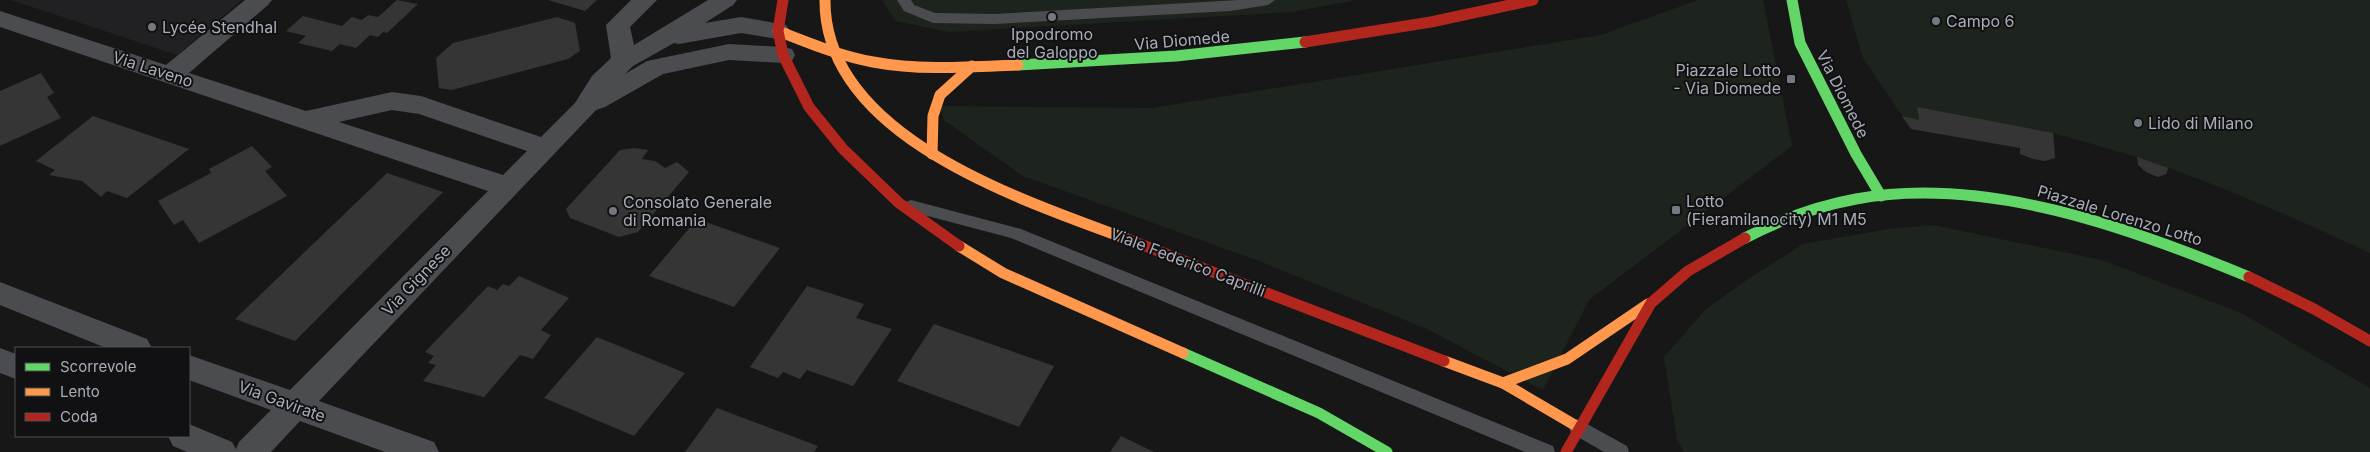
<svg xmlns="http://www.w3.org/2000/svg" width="2370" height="452" font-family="Inter,sans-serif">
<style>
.built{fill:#212123}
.green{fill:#1d241e}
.building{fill:#353536}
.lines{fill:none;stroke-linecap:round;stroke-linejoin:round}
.lane{fill:#4b4c50;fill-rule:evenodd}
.street{fill:#4b4c50;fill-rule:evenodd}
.fast{stroke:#63d668;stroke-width:11}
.slow{stroke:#ff974d;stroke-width:11}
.jam{stroke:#b3261e;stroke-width:11}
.poi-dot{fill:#757880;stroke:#111113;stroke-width:2}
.labels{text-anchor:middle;stroke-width:4;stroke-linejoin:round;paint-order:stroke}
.poi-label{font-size:16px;fill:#a8adb8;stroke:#111113;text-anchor:start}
.street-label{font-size:16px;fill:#a8adb8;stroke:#111113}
</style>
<rect width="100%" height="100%" fill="#171717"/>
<polygon class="built" points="11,0 242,0 177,55"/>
<g class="green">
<polygon points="882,0 1356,0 1292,12 949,32 895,21"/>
<polygon points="1698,0 1763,0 1792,146 1589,300 1543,390 1427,329 1259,261 1023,176 944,120 939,106 1153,108 1601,35"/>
<path d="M1846,0H2370V253C2304,222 2238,193 2169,168L2166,174L2158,177C2147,173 2140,170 2137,157L2054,133L2055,158L2045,161L2020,154V148L1911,129L1863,58Z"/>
<polygon points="1933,225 2102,260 2241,313 2370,388 2370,452 1684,452 1677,440 1664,357 1706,309 1748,279 1803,244 1889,229"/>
</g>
<g class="building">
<polygon points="397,0 418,4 387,33 383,32 378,37 370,35 356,48 340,44 332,51 298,43 306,36 286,31 303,16 342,26 352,17 362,20 368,15 378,17"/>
<polygon points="548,0 597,0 585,11"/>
<polygon points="557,17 575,23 580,51 568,59 452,90 439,88 436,58 453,43"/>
<polygon points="41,73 54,93 47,97 61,118 0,146 0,91"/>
<polygon points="1917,107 2053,133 2055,158 2045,161 2033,159 2020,154 2020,148 1911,129 1902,116 1919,120"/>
<polygon points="93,116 189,149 127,198 107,191 101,197 82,181 49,175 55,170 36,161"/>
<polygon points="252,146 272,167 265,171 287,196 199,243 183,220 174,225 158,201 211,173 209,169"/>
<polygon points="634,148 648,150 642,159 655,161 665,168 677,162 689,172 638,232 619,237 570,218 566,209 620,150"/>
<polygon points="2137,157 2168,168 2166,174 2158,177 2146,172 2138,165"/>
<polygon points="387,173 443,192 295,341 235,319"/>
<polygon points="697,219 780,248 734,307 649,276"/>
<polygon points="519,276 569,298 541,330 551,335 533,359 520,355 484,397 423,381 436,365 428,363 434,356 425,352 488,286 497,290 503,284 509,286"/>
<polygon points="807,286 864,304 856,318 892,329 853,386 807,370 800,379 783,372 778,378 750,367"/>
<polygon points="934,324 1054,366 1019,427 897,381"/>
<polygon points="597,337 685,373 634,436 544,398"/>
<polygon points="717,408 818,446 814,452 685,452"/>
<polygon points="1121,436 1154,452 1110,452"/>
</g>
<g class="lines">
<g class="lane">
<polygon points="897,0 911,0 914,5 935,13 995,14 1239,0 1275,0 1268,5 1230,11 995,24 933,23 904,11"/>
<polygon points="911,200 1021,229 1553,446 1555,452 1525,452 1011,238 905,210 903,206 905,202"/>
<polygon points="1578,419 1627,446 1629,452 1604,452 1571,433 1569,427 1571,421"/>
</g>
<g class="street">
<path d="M245,0H272L268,5L189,73L306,111L392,92L421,96L541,137L575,103L592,76L611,58L606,25L631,0H657L630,27L634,45L708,0H737L733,5L705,23L741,17L786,25L790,31L786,37L778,39L741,33L679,44L674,43L633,66L625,74L647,61L729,44L783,47L792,49L795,55L792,61L783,63L729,60L663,74L605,107L596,110L319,401L434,442L439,452H385L300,421L271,452H187L173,446L168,436H189V424L232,442L236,449L239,442L271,410L189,380V355L290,390L488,191L0,27V11L166,65ZM392,110L419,114L527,151L503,175L339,122Z"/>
<polygon points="0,282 147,339 152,348 106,348 0,305"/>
<polygon points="0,348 16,354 16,379 0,373"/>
</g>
<g class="fast">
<polyline points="1792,0 1800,43 1856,154 1881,196"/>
<polyline points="1018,65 1176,56 1305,42"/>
<path d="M1745,238C1780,220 1817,206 1856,199C1985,175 2131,228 2249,277"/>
<polyline points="1183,353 1319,413 1387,452"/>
</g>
<g class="slow">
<path d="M825,0C824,137 1023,200 1127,239"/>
<path d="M778,31C809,43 840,56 873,62C921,71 970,67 1018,65"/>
<polyline points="932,154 933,116 940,95 972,66"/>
<polyline points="959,246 1003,273 1183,353"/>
<polyline points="1444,361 1503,383 1578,427"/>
<polyline points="1503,383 1567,359 1648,304"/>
</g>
<g class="jam">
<polyline points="783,0 778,31 783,55 809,107 843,149 899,203 959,246"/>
<polyline points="1305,42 1431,22 1533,0"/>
<polyline points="1127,239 1444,361"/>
<polyline points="2249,277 2314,309 2370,341"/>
<polyline points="1566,452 1651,303 1688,271 1745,238"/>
</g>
</g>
<g class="poi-dot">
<circle cx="1052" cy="17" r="5"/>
<circle cx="1936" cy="21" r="5"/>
<circle cx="152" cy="27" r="5"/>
<rect x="1786" y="74" width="10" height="10" rx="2.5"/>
<circle cx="2138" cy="123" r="5"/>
<rect x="1671" y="205" width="10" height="10" rx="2.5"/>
<circle cx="613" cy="211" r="5"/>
</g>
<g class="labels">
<g class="poi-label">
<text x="1946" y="27">Campo 6</text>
<text x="162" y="33">Lycée Stendhal</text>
<text x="1052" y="40" text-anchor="middle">Ippodromo<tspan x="1052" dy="18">del Galoppo</tspan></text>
<text x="1781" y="76" text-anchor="end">Piazzale Lotto<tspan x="1781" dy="18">- Via Diomede</tspan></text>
<text x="2148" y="129">Lido di Milano</text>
<text x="1686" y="207">Lotto<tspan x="1686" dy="18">(Fieramilanocity) M1 M5</tspan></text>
<text x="623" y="208">Consolato Generale<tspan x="623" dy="18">di Romania</tspan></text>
</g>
<g class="street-label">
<text transform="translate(1182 40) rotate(-5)" y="6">Via Diomede</text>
<text transform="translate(153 69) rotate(18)" y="6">Via Laveno</text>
<text transform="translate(1843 94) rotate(63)" y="6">Via Diomede</text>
<text transform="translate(2120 215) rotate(17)" y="6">Piazzale Lorenzo Lotto</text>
<text transform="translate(1188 262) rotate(21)" y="6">Viale Federico Caprilli</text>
<text transform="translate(416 280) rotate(-46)" y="6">Via Gignese</text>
<text transform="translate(282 401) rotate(20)" y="6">Via Gavirate</text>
</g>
</g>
<rect x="15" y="347" width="175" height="90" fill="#111113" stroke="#4d4f55"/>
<rect x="25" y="363" width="25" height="8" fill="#63d668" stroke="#4d4f55"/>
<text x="60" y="372" font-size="15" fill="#a8adb8">Scorrevole</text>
<rect x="25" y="388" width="25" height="8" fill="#ff974d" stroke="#4d4f55"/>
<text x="60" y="397" font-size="15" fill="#a8adb8">Lento</text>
<rect x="25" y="413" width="25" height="8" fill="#b3261e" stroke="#4d4f55"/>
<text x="60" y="422" font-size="15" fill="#a8adb8">Coda</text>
</svg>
